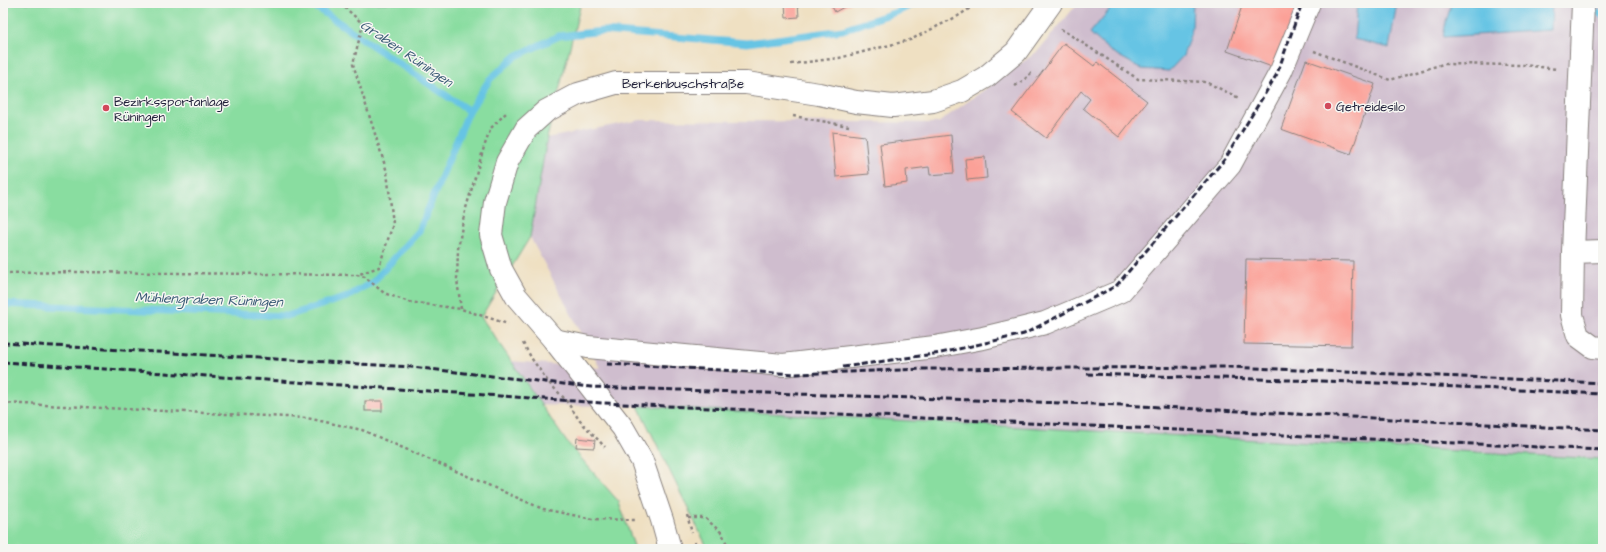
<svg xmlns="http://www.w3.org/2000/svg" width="1606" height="552" font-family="'Architects Daughter',sans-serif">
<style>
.industrial{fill:#cfbdce}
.green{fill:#89dda0;stroke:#56806e}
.water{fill:#66c4e4;stroke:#447390}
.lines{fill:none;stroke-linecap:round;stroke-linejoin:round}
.stream{stroke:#66c4e4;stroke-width:7}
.building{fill:#fba198}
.minor-casing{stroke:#88817e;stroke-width:24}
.path{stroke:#88817e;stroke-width:2.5;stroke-dasharray:3 3;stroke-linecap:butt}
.minor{stroke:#fff;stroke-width:22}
.rail{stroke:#22223b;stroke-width:3;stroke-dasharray:6 3;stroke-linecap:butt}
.poi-dot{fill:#d1495b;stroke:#f6f6f2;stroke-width:1.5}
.labels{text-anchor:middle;stroke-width:3;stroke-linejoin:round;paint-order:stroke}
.street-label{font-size:13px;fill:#22223b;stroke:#f6f6f2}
.poi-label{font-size:13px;fill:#22223b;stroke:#f6f6f2;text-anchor:start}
.water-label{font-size:14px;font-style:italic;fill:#3a5b76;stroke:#f6f6f2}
</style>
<rect width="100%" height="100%" fill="#f6f6f2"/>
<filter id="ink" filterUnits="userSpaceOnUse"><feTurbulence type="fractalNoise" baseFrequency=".025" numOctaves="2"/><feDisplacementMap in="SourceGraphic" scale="8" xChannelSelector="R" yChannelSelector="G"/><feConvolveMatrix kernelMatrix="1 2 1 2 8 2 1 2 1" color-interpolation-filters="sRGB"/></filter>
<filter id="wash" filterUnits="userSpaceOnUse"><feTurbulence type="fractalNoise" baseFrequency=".012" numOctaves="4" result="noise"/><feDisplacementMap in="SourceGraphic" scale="16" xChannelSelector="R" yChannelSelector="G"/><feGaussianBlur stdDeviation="0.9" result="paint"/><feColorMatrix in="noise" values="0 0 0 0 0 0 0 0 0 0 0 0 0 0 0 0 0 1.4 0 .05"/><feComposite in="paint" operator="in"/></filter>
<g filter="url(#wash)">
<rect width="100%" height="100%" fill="#efe0c2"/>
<polygon class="industrial" points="1078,3 1603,3 1603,459 638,406 487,405 3,329 472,358 600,368 530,237 547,138 640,120 938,123 1038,51"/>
<g class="green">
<polygon points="3,3 581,3 547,138 530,237 481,317 566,441 619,502 635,549 3,549"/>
<polygon points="638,406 1603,459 1603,549 706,549 706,545"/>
</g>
<g class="water">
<polygon points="1115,3 1193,3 1192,29 1183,56 1169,71 1142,69 1110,51 1090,33"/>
<polygon points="1357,3 1397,3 1389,48 1354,39"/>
<polygon points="1452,3 1552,3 1551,30 1443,37 1446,21"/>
</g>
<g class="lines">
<g class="stream">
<polyline points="310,3 469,111"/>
<polyline points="1570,3 1603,15"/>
<polyline points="3,304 287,316 347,297 373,282 419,231 469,111 490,79 516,56 559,36 603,31 747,43 843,30 899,11 915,3"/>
</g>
</g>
<g id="blocks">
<g class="building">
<polygon points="785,3 798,3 799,17 786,18"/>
<polygon points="830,3 851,3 835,12"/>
<polygon points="1243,3 1298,3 1275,68 1227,51"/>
<polygon points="1064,43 1094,66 1097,62 1147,101 1119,137 1083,108 1090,99 1081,91 1046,138 1012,112"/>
<polygon points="1306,60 1375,84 1351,154 1281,129"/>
<polygon points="832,132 865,136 869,174 836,177"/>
<polygon points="951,135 954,173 930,175 929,167 906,170 907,183 885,186 880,144"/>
<polygon points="985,157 987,178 967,180 965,159"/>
<polygon points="1246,259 1353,261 1351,346 1244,344"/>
<rect x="365" y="401" width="17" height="10"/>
<polygon points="577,438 595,440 594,448 576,447"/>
</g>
</g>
</g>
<g filter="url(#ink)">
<use href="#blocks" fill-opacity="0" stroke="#88817e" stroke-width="1"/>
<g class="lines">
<g class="minor-casing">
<g id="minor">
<polyline points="1583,3 1573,252 1572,315 1578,336 1593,347 1603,348"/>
<polyline points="1573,252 1603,251"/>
<polyline points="554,340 588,347 783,365 935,347 983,338 1045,323 1121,291 1230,165 1281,71 1309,3"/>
<polyline points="670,549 662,520 642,461 623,428 554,340 516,296 501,269 491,235 495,202 507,162 526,129 546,111 578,94 616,83 746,83 819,94 856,102 893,106 933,101 962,91 986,77 1016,52 1051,3"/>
</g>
</g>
<g class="path">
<polyline points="340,3 363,24 353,64 387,172 393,224 379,267 357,275 365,277 384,293 409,302 461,309 508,324"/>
<polyline points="1061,29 1138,79 1206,82 1239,98"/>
<polyline points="1314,51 1390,80 1443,64 1524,65 1557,69"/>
<polyline points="791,64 839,58 910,40 958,16 978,3"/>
<polyline points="1015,86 1024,80 1031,73"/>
<polyline points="793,116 849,126"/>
<polyline points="3,273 78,272 357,275"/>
<polyline points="461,309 457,280 458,249 464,215 484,147 491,128 507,112"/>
<polyline points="523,343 532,359 549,383 565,399 580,421 605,447"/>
<polyline points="3,403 307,418 362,430 543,509 592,519 637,520"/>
<polyline points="687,515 692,533"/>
<polyline points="688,518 705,518 722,533 729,549"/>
<polyline points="695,542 696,549"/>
</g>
<use href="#minor" class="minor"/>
<g class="rail">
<polyline points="3,343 411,367 591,387 1122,405 1603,430"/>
<polyline points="3,362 603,403 1603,450"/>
<polyline points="607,364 796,374 924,369 1229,367 1603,383"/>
<polyline points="843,367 941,353 1024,334 1116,286 1225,159 1277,74 1302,3"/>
<polyline points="1087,374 1356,382 1603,394"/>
</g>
</g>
</g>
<g class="poi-dot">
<circle cx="1328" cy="106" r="4"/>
<circle cx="106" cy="108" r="4"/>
</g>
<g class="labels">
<g class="street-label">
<text x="683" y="88">Berkenbuschstraße</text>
</g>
<g class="poi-label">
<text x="114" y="106">Bezirkssportanlage<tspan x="114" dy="15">Rüningen</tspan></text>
<text x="1336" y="111">Getreidesilo</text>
</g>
<g class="water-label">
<text transform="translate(407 53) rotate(34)" y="5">Graben Rüningen</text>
<text transform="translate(209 299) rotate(2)" y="5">Mühlengraben Rüningen</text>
</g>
</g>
<rect width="1606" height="552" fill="none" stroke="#f6f6f2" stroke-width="16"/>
</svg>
